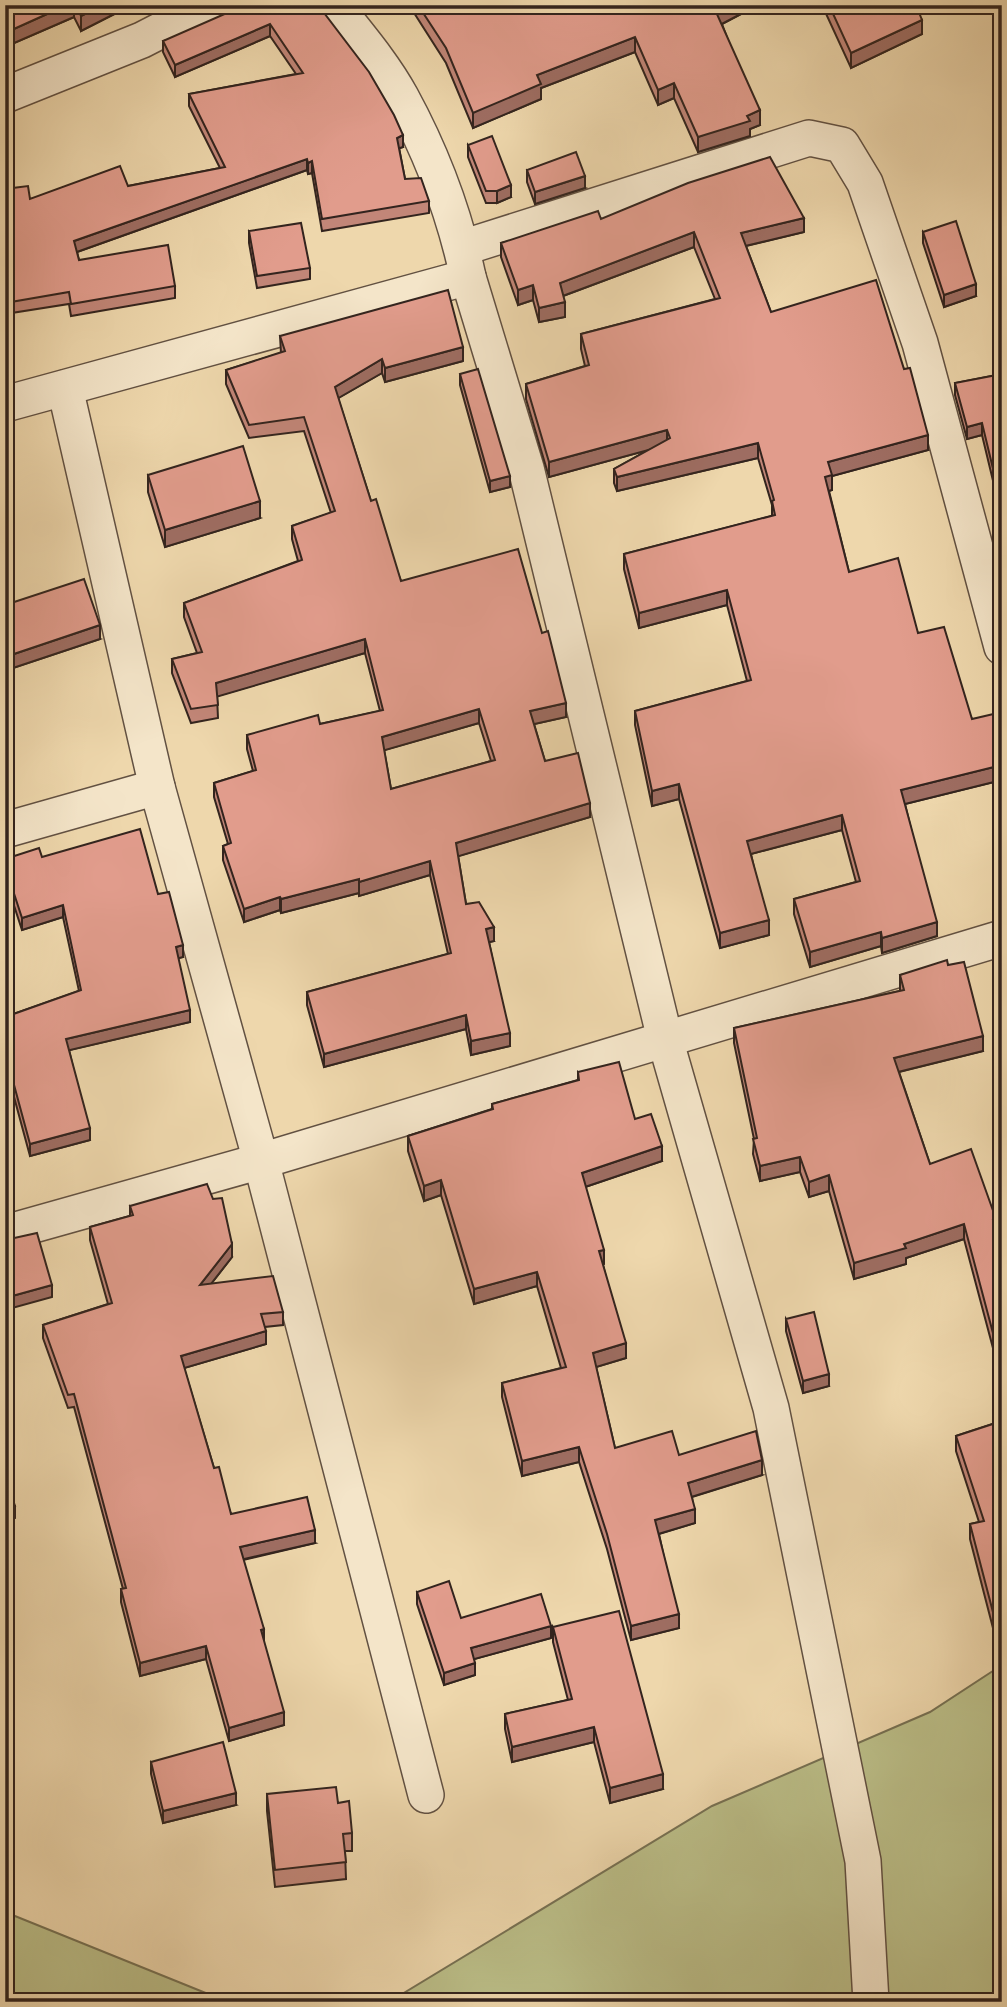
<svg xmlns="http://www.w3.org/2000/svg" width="1007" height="2007" font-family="'EB Garamond',serif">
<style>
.green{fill:#bbbe88;stroke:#777153;stroke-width:2}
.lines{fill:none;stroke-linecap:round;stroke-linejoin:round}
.street-casing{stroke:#625142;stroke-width:38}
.street{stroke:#f4e5c9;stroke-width:35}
.wall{fill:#c28678;stroke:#33241e;stroke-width:2;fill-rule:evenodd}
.shaded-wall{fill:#9e6d62;stroke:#33241e;stroke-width:2}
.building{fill:#e19c8c;stroke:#33241e;stroke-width:2;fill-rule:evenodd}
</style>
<rect width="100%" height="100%" fill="#eed7ac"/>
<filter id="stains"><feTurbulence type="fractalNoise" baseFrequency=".00286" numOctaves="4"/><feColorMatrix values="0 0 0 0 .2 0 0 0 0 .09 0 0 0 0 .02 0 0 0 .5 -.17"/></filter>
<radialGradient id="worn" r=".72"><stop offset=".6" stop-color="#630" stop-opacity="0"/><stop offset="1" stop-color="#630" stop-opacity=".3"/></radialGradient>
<g class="green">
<polygon points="1002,1665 1002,2002 389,2002 712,1806 930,1712"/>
<polygon points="5,1912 228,2002 5,2002"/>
</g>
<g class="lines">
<g class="street-casing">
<g id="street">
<path d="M334,5C357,34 383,64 401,97C431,152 455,216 468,277L526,468L665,1039L771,1408L863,1861L871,2002"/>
<polyline points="5,95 142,40 210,5"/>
<polyline points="462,248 809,138 842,145 865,183 920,343 1002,647"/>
<polyline points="65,388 157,787 261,1161 426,1795"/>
<polyline points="5,404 468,277"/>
<polyline points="5,830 157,787"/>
<polyline points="5,1233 261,1161 1002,938"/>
</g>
</g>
<use href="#street" class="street"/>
</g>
<g class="wall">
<polygon points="5,5 132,5 81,31 74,17 5,47"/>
<polygon points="318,5 403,147 399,148 405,179 429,201 429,213 322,231 312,173 308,174 307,170 77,252 79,260 175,286 175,298 71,316 69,304 5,314 5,189 30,199 128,186 220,168 189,106 189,94 296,74 270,36 175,77 163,52 163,41"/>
<polygon points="409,5 758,5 722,24 760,125 750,129 750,136 698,152 674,98 658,105 635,52 541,88 541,99 473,128 446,63"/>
<polygon points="822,5 916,5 922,34 851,68"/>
<polygon points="468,145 511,197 497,203 486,203 468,157"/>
<polygon points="527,170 585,188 535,204 527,182"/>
<polygon points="601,219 804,232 746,246 771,312 928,450 832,476 832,490 829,491 849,572 918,633 972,719 1002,780 905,804 937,936 882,953 881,946 810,967 794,914 794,899 856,882 842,830 751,854 769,935 720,948 679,799 652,806 635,725 635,711 747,681 727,605 639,628 624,569 624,554 772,516 772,505 758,458 617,491 614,483 614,469 648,450 549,477 526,399 526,384 585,366 581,349 581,334 715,299 694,247 563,296 565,317 539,322 533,300 518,305 501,257 501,243"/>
<polygon points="249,231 310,268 310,279 257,288 249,243"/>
<polygon points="923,232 976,296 944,307 923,243"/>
<path d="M280,336L463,361L385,382L382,373L338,398L371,501L401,581L566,717L534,724L545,761L590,817L458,856L466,904L494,941L489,942L510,1046L471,1055L466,1029L324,1067L307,1005V992L448,954L430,875L359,896V893L281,913L280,910L244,922L223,860V846L228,844L214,797V783L253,771L247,749V735L320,724L380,711L365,653L217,696L218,718L191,723L172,673V659L197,653L184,617V603L298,561L292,539V526L331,513L304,431L249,438L226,384V370L281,353ZM479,723L491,761L391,789L384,750Z"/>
<polygon points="460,374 510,487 490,492 460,385"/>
<polygon points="1002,374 1002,487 995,489 982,435 967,439 955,395 955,383"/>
<polygon points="148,475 260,518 165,547 148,492"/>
<polygon points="5,605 100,639 10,669 10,677 5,678"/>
<polygon points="42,857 158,894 183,957 178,958 190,1022 69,1050 90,1140 30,1156 7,1071 5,1017 79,991 63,917 22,930 5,878 5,859"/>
<polygon points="948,965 983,1051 899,1072 930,1164 996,1232 1002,1254 1002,1382 964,1239 906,1258 906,1264 854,1279 829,1191 809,1197 800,1172 760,1181 753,1154 754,1139 734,1043 734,1028 900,991 900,975"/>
<polygon points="578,1072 635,1119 662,1161 585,1187 603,1265 626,1358 596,1367 615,1448 679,1455 762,1475 692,1497 695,1523 659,1534 679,1628 631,1640 607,1549 579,1462 522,1476 502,1397 502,1383 561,1368 537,1286 474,1304 441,1195 424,1201 408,1151 408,1136 492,1109 492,1104 578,1080"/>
<polygon points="130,1206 232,1257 211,1284 283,1312 283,1325 265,1327 266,1344 184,1368 214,1468 231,1514 315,1543 243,1560 284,1725 229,1741 206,1659 140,1676 121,1602 121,1589 123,1589 74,1407 68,1408 43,1338 43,1325 108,1304 90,1240 90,1227 130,1216"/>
<polygon points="786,1319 829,1386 803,1393 786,1331"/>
<polygon points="1002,1421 1002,1629 994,1632 970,1539 970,1524 979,1522 956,1451 956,1436"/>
<polygon points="417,1592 461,1618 551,1638 474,1659 475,1675 444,1685 417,1604"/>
<polygon points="553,1627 663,1789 610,1803 594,1742 512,1762 505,1729 505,1714 568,1700 553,1642"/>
<polygon points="151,1762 236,1805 163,1823 151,1774"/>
<polygon points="267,1794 338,1803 352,1833 352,1851 345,1851 346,1879 275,1887 267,1811"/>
</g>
<g class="shaded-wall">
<polygon points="67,5 74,5 74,17 5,47 5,33"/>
<polygon points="103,5 132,5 81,31 81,16"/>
<polygon points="729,5 758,5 716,27 716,12"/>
<polygon points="922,20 922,34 851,68 851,53"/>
<polygon points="270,24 270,36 175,77 175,65"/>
<polygon points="635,37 635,52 541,88 541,99 473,128 473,113 537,75"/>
<polygon points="674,83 674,98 658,105 658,90"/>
<polygon points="760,110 760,125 750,129 750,136 698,152 698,137"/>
<polygon points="403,135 403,147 397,149 397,138"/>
<polygon points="307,159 307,170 74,253 74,241"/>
<polygon points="312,161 312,173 308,174 308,163"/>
<polygon points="585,176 585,188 535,204 535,192"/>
<polygon points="511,185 511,197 497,203 497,191"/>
<polygon points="804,218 804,232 741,247 741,233"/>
<polygon points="694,232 694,247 560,297 560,283"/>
<polygon points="976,284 976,296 944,307 944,295"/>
<polygon points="533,285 533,300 518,305 518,290"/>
<polygon points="565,302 565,317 539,322 539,308"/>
<polygon points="463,347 463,361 385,382 385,368"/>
<polygon points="382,359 382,373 335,400 335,387"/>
<polygon points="982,423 982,435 967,439 967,427"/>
<polygon points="667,430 667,445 549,477 549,462"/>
<polygon points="928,435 928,450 832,476 832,490 825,492 825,477 828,462"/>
<polygon points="758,443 758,458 617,491 617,477"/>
<polygon points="1002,475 1002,487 995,489 995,477"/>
<polygon points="510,476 510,487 490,492 490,481"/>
<polygon points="260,501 260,518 165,547 165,530"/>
<polygon points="727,590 727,605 639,628 639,613"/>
<polygon points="100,625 100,639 10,669 8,656"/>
<polygon points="365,639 365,653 216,697 216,683"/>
<polygon points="566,703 566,717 530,725 530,711"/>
<polygon points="479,709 479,723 382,751 382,737"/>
<polygon points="1002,765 1002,780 901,805 901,790"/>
<polygon points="679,784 679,799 652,806 652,791"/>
<polygon points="590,803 590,817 456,857 456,843"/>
<polygon points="842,815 842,830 747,855 747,841"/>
<polygon points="430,861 430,875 359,896 359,882"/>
<polygon points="359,879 359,893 281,913 281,899"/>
<polygon points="280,897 280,910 244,922 244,909"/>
<polygon points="63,905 63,917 22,930 22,918"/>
<polygon points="769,920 769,935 720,948 720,933"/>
<polygon points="937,922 937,936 882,953 882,938"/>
<polygon points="494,927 494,941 486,943 486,929"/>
<polygon points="881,932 881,946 810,967 810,952"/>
<polygon points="183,945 183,957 176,959 176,947"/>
<polygon points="190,1010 190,1022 66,1051 66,1039"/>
<polygon points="466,1015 466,1029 324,1067 324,1054"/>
<polygon points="510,1033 510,1046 471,1055 471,1041"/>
<polygon points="983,1036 983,1051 894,1073 894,1058"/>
<rect x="5" y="1059" width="2" height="12"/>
<polygon points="90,1128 90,1140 30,1156 30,1144"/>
<polygon points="662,1146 662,1161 582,1188 582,1173"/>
<polygon points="800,1157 800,1172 760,1181 760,1166"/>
<polygon points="829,1175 829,1191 809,1197 809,1182"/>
<polygon points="441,1180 441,1195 424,1201 424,1186"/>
<polygon points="964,1224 964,1239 906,1258 906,1264 854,1279 854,1263 904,1244"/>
<polygon points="232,1244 232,1257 200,1298 200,1285"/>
<polygon points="604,1250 604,1264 599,1266 599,1251"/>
<polygon points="537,1272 537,1286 474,1304 474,1289"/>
<polygon points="52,1285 52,1297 5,1310 5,1298"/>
<polygon points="266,1331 266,1344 181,1369 181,1356"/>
<polygon points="626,1343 626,1358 593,1368 593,1353"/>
<polygon points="829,1374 829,1386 803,1393 803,1381"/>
<polygon points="579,1447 579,1462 522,1476 522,1461"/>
<polygon points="762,1460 762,1475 688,1498 688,1483"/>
<polygon points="15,1506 15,1518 5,1521 5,1509"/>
<polygon points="695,1509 695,1523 655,1535 655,1520"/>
<polygon points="315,1530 315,1543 240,1560 240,1547"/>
<polygon points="679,1614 679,1628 631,1640 631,1626"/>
<polygon points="1002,1614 1002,1629 994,1632 994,1616"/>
<polygon points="551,1626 551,1638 471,1660 471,1648"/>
<polygon points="264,1629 264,1642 261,1630"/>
<polygon points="206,1646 206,1659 140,1676 140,1663"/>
<polygon points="475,1663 475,1675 444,1685 444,1673"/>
<polygon points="284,1712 284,1725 229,1741 229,1728"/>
<polygon points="594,1727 594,1742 512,1762 512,1747"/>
<polygon points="663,1774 663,1789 610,1803 610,1788"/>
<polygon points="236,1793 236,1805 163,1823 163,1811"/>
</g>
<g class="building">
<polygon points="5,5 67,5 5,33"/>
<polygon points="76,5 103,5 81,16"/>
<polygon points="245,5 318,5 369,72 394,115 403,135 397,138 405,179 421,178 429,201 322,219 312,161 308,163 307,159 74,241 79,260 168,245 175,286 71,304 69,292 5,303 5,189 28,186 30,199 120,166 128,186 225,167 189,94 303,73 270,24 175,65 163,41"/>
<polygon points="418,5 729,5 716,12 760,110 747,116 750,121 698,137 674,83 658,90 635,37 537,75 541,84 473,113 446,48"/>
<polygon points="829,5 916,5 922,20 851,53"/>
<polygon points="492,136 511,185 497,191 486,191 468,145"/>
<polygon points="576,152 585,176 535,192 527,170"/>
<polygon points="770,157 804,218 741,233 771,312 876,280 904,369 910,368 928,435 828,462 832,475 825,477 849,572 898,558 918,633 944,627 972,719 1002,712 1002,765 901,790 937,922 882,938 881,932 810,952 794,899 860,881 842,815 747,841 769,920 720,933 679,784 652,791 635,711 751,680 727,590 639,613 624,554 775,515 772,501 774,500 758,443 617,477 614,469 670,438 667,430 549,462 526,384 589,365 581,334 720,298 694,232 560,283 565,302 539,308 533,285 518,290 501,243 598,211 601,219 688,183"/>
<polygon points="956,221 976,284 944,295 923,232"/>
<polygon points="301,223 310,268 257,276 249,231"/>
<path d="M448,290L463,347L385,368L382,359L335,387L371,501L376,499L401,581L518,549L542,633L548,631L566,703L530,711L545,761L578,753L590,803L456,843L466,904L479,902L494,927L486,929L510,1033L471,1041L466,1015L324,1054L307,992L451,953L430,861L359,882V879L281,899L280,897L244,909L223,846L231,843L214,783L256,770L247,735L318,715L320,724L383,710L365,639L216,683L218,705L191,709L172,659L202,652L184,603L302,560L292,526L335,511L304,417L249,425L226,370L285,351L280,336ZM479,709L495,760L391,789L382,737Z"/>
<polygon points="478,369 510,476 490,481 460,374"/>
<polygon points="1002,374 1002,475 995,477 982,423 967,427 955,383"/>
<polygon points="243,446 260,501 165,530 148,475"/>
<polygon points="84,579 100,625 8,656 10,664 5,665 5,605"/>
<polygon points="140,829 158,894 169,892 183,945 176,947 190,1010 66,1039 90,1128 30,1144 7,1059 5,1059 5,1017 81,990 63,905 22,918 5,866 5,859 39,848 42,857"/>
<polygon points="947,960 948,965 964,962 983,1036 894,1058 930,1164 971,1149 996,1219 993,1220 1002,1254 1002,1367 964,1224 904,1244 906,1248 854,1263 829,1175 809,1182 800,1157 760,1166 753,1139 757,1138 734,1028 904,990 900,975"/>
<polygon points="619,1062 635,1119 651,1114 662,1146 582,1173 604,1250 599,1251 626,1343 593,1353 615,1448 672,1431 679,1455 756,1431 762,1460 688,1483 695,1509 655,1520 679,1614 631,1626 607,1534 579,1447 522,1461 502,1383 566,1367 537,1272 474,1289 441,1180 424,1186 408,1136 493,1109 492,1104 579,1080 578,1072"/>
<polygon points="207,1184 213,1199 222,1198 232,1244 200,1285 273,1276 283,1312 261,1314 266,1331 181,1356 214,1468 219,1467 231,1514 307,1497 315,1530 240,1547 264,1629 261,1630 284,1712 229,1728 206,1646 140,1663 121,1589 126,1588 74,1394 68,1395 43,1325 112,1303 90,1227 133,1215 130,1206"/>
<polygon points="37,1233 52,1285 5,1298 5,1240"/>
<polygon points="814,1312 829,1374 803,1381 786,1319"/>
<polygon points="1002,1421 1002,1614 994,1616 970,1524 984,1521 956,1436"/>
<polygon points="5,1475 15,1506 5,1509"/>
<polygon points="449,1581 461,1618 541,1594 551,1626 471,1648 475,1663 444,1673 417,1592"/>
<polygon points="619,1611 663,1774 610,1788 594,1727 512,1747 505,1714 572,1699 553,1627"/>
<polygon points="223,1742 236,1793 163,1811 151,1762"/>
<polygon points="336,1787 338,1803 349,1801 352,1833 343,1834 346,1862 275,1870 267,1794"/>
</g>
<rect width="1007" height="2007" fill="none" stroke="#eed7ac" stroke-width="28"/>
<rect x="7" y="7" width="993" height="1993" fill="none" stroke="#33241e" stroke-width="3.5"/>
<rect x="14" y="14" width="979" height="1979" fill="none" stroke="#33241e" stroke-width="2"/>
<rect width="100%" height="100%" filter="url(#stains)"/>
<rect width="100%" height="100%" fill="url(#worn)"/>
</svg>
